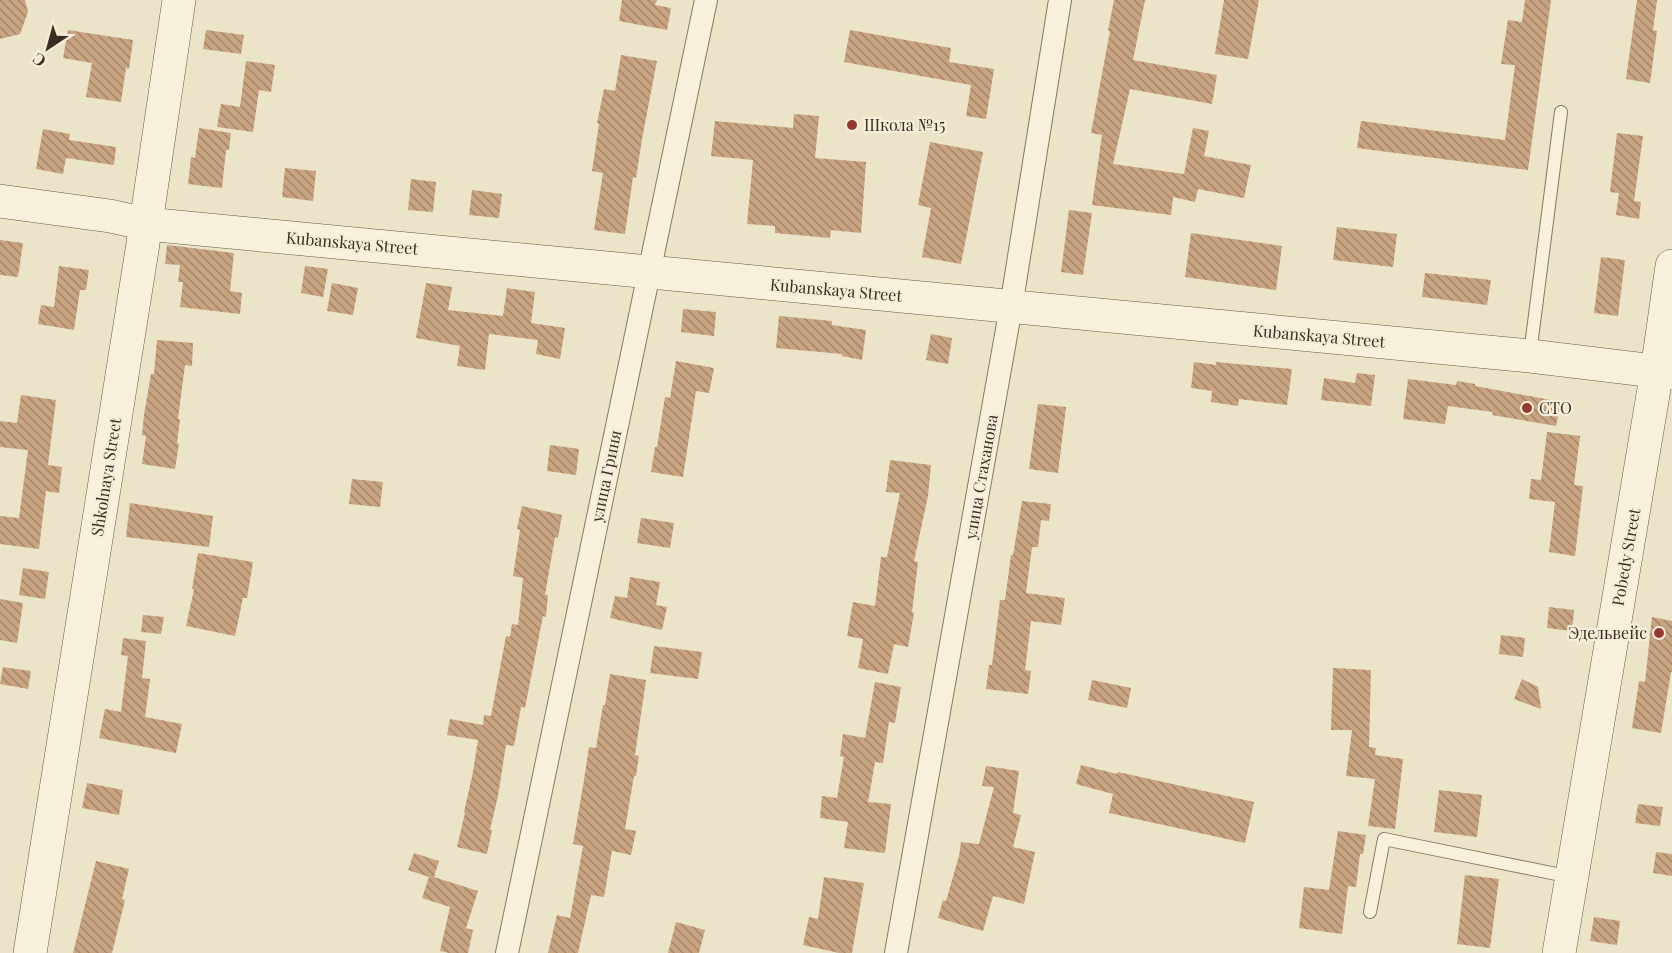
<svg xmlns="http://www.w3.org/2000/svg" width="1672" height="953" font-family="'Playfair Display',serif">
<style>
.building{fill:url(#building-back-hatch)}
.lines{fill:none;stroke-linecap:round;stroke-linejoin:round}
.lane-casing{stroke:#87775f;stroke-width:14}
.street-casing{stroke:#87775f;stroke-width:24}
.secondary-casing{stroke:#695842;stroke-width:34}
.lane{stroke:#f7f1dc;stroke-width:12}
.street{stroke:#f7f1dc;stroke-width:22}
.secondary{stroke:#f7f1dc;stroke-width:33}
.poi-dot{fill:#933932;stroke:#f4eed8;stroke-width:2}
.labels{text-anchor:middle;stroke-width:4.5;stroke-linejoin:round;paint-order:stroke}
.poi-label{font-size:16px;fill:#392e21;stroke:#f4eed8;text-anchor:start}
.street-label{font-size:16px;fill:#392e21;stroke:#f4eed8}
</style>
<defs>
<pattern id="building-back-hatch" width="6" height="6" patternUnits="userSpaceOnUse" patternTransform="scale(1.5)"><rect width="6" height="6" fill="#c8a481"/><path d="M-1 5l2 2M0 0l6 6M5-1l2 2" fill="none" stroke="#a38669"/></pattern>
</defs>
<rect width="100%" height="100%" fill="#ece4c9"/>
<g class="building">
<polygon points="0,0 25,0 28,12 20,34 0,39"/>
<polygon points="622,0 657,0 655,5 671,8 667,30 619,21"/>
<polygon points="1114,0 1145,0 1133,60 1217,75 1212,104 1130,89 1113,164 1184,174 1193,128 1209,131 1204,156 1251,165 1244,198 1198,189 1195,202 1173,197 1171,215 1092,205 1102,135 1091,133 1110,31 1108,31"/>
<polygon points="1224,0 1259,0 1248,59 1215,54"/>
<polygon points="1525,0 1551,0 1528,170 1357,148 1361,121 1505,140 1515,65 1501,64 1508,20 1522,22"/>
<polygon points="1637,0 1657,0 1653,30 1657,31 1650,83 1626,79"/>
<polygon points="68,30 133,40 129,69 126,68 121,102 86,97 92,63 63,58"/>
<polygon points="206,30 244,35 241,54 203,49"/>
<polygon points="850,30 951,48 949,62 994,69 986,119 966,116 971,85 844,62"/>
<polygon points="621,55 657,61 642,139 636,178 633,177 625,234 594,230 603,173 592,171 599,124 597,123 604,89 615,91"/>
<polygon points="246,61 275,65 271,92 259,90 253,132 217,127 221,104 240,107"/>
<polygon points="794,114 819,116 815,158 866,162 861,233 831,230 830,238 775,233 775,226 747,224 753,160 711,156 715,121 793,128"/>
<polygon points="199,128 231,133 229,150 226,150 222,188 188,184 191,157 195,158"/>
<polygon points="43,129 70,134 69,140 116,147 114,165 66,158 63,174 36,169"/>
<polygon points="1617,133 1643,136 1634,201 1641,202 1639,219 1616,215 1619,193 1610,192"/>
<polygon points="930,142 983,152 961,264 922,257 931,208 918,205"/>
<polygon points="285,168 316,171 313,201 282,197"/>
<polygon points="411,179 436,182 433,212 408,210"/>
<polygon points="472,190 502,194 499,218 469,215"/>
<polygon points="1069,210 1092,213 1083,275 1061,272"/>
<polygon points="1337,227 1397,234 1393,267 1333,260"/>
<polygon points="1191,233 1282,246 1276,290 1185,277"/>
<polygon points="0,240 23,243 18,277 0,275"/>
<polygon points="167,245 234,253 230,291 242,293 240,314 180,307 183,282 178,282 180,265 165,264"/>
<polygon points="1601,257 1625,260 1618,316 1594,313"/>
<polygon points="59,266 89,270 86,290 80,290 74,330 38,324 41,305 54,307"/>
<polygon points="305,266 328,269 323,297 301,293"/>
<polygon points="1425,273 1491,280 1487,305 1422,297"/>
<polygon points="332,283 358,288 353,315 327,311"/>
<polygon points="426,283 452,287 448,310 503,316 507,288 535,292 531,323 565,328 560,359 536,354 538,340 489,334 485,370 457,366 460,346 416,338"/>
<polygon points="683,309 716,312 714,336 681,332"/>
<polygon points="779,316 832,321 832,325 866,330 862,360 842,356 842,354 776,348"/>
<polygon points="931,334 952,338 948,364 926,360"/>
<polygon points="157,340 193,343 192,366 185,365 178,419 180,419 177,443 179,444 175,469 142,464 146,436 142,435 144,415 151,374 154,374"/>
<polygon points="676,361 714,368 709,393 696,391 683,477 651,472 655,447 657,447 665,397 670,398"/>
<polygon points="1194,362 1216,365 1216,362 1292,369 1287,405 1239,399 1238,406 1211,402 1212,391 1191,388"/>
<polygon points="1357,373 1375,375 1371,406 1321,400 1324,378 1355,383"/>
<polygon points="1408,379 1456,385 1457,381 1475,384 1475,386 1561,402 1556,426 1492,415 1493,412 1448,406 1445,424 1403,419"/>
<polygon points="21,395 56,400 48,465 62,467 59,493 46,491 39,549 0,544 0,516 19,518 28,450 0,447 0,421 17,423"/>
<polygon points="1038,404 1066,407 1058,473 1029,469"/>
<polygon points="1547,432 1580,436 1574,485 1583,486 1575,556 1549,552 1555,502 1529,499 1531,479 1541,480"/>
<polygon points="550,445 579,449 576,475 547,471"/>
<polygon points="890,460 931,465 928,496 914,561 918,562 912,612 914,613 908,647 894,644 888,674 858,668 863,639 847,636 853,602 875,606 881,557 887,557 900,493 886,492"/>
<polygon points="352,479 383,482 380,507 349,504"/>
<polygon points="1022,501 1051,504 1049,521 1041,520 1038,547 1032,547 1026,593 1065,598 1061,625 1031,621 1025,670 1031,671 1028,694 986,689 989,665 992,665 1000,600 1005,600 1011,555 1013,555"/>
<polygon points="130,503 213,516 209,547 126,537"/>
<polygon points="522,506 562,515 558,538 555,537 545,595 548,595 546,617 543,616 525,708 521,707 514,746 506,745 498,796 490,830 492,830 487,854 457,847 465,813 464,812 473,772 478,740 447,735 450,719 483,725 484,715 491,716 506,636 510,637 512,624 518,625 523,578 513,576 520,530 517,529"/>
<polygon points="641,518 674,523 670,548 637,543"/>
<polygon points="198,553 253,562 247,598 243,598 235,636 186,626 194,589 192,589"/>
<polygon points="23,568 49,572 45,599 19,595"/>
<polygon points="630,577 660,582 656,605 667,607 662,630 610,618 615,596 627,598"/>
<polygon points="0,599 23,603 17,643 0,640"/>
<polygon points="1549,607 1574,610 1572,631 1547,628"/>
<polygon points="143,615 164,617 161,634 141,632"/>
<polygon points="1652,617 1672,621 1672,672 1671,672 1661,733 1632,728 1639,681 1645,682"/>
<polygon points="1501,635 1525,638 1523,657 1499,654"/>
<polygon points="123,638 146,641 142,678 150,679 145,717 182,724 176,753 99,738 105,709 121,712 128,656 121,655"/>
<polygon points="654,646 702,652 698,679 650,673"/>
<polygon points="3,667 31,671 28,689 0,684"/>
<polygon points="1333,668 1371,670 1369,747 1376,748 1375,755 1403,759 1395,829 1368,826 1375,779 1346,776 1352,730 1331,730"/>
<polygon points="610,674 646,680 635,755 639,756 636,776 634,776 625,829 636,831 631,855 612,851 604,897 591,895 578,953 548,953 557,915 570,918 583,846 573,844 584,780 589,747 596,748 603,705 605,705"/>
<polygon points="1522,679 1538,687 1541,709 1514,699"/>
<polygon points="1092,680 1131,688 1127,708 1088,700"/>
<polygon points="875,682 901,687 895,723 889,722 883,763 875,762 868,802 891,804 885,853 844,848 848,822 820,818 822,796 837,798 844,757 840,756 843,734 865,738"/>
<polygon points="1081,765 1117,774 1118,772 1254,802 1245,843 1109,813 1113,794 1076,784"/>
<polygon points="986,766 1019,771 1013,813 1021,815 1013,847 1035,852 1024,904 993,896 983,931 938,918 943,900 946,901 959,856 961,842 979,844 994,787 982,786"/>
<polygon points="87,783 123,790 119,815 82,808"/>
<polygon points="1439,790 1482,795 1477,837 1434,832"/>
<polygon points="1638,804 1663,807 1660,826 1635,823"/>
<polygon points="1338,831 1366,835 1363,854 1360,854 1356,887 1348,886 1342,934 1299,928 1304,887 1329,890"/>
<polygon points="1656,852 1672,854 1672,876 1653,873"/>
<polygon points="414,853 439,861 434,877 478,891 466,928 473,930 468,953 449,953 440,951 450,907 422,898 429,877 408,870"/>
<polygon points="96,861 129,869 122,899 125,900 112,953 73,953"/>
<polygon points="1465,875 1499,879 1490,948 1457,944"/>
<polygon points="824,877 864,883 852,953 839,953 803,945 809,917 818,919"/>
<polygon points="1594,917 1620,921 1617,945 1590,941"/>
<polygon points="676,922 705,930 699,953 668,953"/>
</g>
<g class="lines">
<g class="lane-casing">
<g id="lane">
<polyline points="1530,354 1561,112"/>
<polyline points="1370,912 1384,839 1571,877"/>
</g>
</g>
<g class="street-casing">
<g id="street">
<polyline points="507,953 706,0"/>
<polyline points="896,953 1011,307 1060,0"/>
</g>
</g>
<g class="secondary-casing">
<g id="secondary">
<polyline points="0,201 110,216 146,224 1530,356 1672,373"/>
<polyline points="30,953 142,250 179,0"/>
<polyline points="1559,953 1657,371 1672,266"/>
</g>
</g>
<use href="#lane" class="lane"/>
<use href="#street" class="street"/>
<use href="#secondary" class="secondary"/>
</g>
<g class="poi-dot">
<circle cx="852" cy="125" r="6"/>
<circle cx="1527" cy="408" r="6"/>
<circle cx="1659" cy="633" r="6"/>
</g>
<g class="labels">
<g class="poi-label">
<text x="864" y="131">Школа №15</text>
<text x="1539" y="414">СТО</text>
<text x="1647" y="639" text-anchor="end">Эдельвейс</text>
</g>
<g class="street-label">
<text transform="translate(352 243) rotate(5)" y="6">Kubanskaya Street</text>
<text transform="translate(836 290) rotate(5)" y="6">Kubanskaya Street</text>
<text transform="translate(1319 336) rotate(5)" y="6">Kubanskaya Street</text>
<text transform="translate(606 476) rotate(-78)" y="6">улица Гриня</text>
<text transform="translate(106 477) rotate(-81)" y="6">Shkolnaya Street</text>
<text transform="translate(981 477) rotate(-80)" y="6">улица Стаханова</text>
<text transform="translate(1626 557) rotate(-80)" y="6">Pobedy Street</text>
</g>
</g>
<g transform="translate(48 48) rotate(216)" stroke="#f4eed8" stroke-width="4.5" paint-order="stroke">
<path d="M0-4.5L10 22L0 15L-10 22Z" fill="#392e21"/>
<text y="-9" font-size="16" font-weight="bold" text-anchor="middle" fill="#392e21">С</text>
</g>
</svg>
